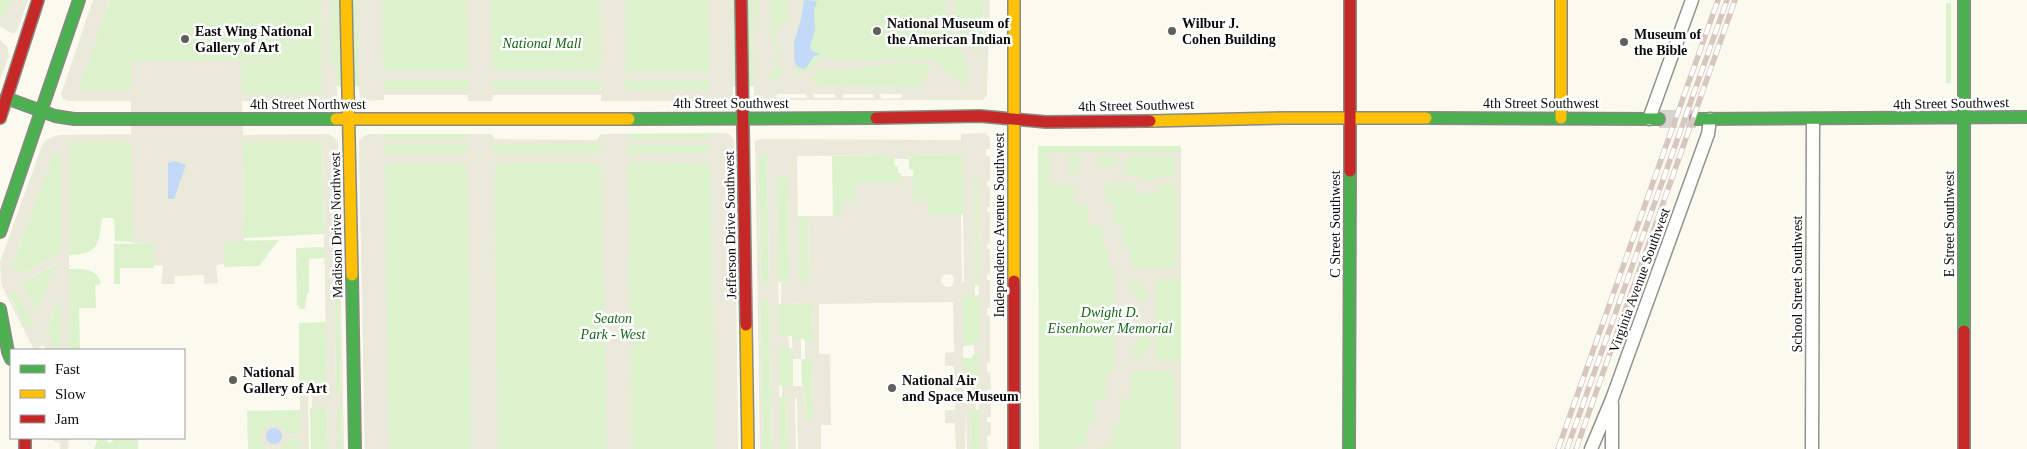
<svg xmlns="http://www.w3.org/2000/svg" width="2027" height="449" font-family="'Times New Roman',serif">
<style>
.green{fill:#dcf2cd}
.plaza{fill:#ebeada;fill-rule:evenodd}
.water{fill:#c2d9f7}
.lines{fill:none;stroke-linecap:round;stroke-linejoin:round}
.secondary-tunnel{stroke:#d6d6cd;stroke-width:18;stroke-dasharray:18 9;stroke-linecap:butt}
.street-casing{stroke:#93938e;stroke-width:15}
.fast-casing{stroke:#8a8a85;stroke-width:14}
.slow-casing{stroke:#8a8a85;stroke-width:14}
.jam-casing{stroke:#8a8a85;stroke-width:14}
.street{stroke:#fefefd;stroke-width:12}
.fast{stroke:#4caf50;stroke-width:11}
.slow{stroke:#ffc107;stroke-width:11}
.jam{stroke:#c62828;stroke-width:11}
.rail-casing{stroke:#d8c7c1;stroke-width:5.5}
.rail{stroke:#fff;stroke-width:4;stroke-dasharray:11;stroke-linecap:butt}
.poi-dot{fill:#5f5f5b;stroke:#fff;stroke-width:2}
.labels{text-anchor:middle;stroke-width:5;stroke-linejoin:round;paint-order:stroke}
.poi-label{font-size:14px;font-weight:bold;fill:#0c0c0c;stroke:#fff;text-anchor:start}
.park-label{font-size:14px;font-style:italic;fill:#186819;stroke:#fff}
.street-label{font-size:14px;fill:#0c0c0c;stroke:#fff}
</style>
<rect width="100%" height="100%" fill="#fafaef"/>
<g class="green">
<polygon points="0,0 28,0 15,33 0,26"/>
<polygon points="110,0 984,0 982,86 920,87 710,86 709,90 626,90 626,86 601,86 600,90 492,90 492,86 468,86 468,90 383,90 383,86 323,86 322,94 242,94 241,86 131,86 131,90 78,90"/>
<rect x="1946" y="3" width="5" height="80"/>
<polygon points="725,133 730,135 734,140 738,449 365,449 359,141 364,136 369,134 492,134 497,144 594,144 601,134"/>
<path d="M69,142H132L133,242L115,241L114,218H102C99,243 99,255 69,255Z"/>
<polygon points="243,142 322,142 324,234 244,238"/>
<polygon points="1038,146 1181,146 1181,449 1039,449"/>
<polygon points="333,149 337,149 338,232 334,234"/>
<polygon points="53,154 61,154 61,252 25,272 19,273 13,269 13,264"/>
<polygon points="758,154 767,154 769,285 761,285"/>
<polygon points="963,154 963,214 928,214 913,201 913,170 909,169 909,155"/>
<polygon points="891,155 891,159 894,159 895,166 898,166 898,173 901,173 901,182 855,182 855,201 841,216 833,216 832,156"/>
<polygon points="777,177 788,177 789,283 778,282"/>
<polygon points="974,178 978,178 979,285 975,285"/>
<polygon points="798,216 808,216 809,282 799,282"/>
<polygon points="279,240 259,266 224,267 224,241"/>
<polygon points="154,243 154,268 120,268 120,284 114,284 114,244"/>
<polygon points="324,247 325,258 309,259 309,293 307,294 305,309 299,309 299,306 297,306 296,248"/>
<polygon points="334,247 338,248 341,394 336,394"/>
<polygon points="56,264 37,313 21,283"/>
<path d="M69,269C83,269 98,268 101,284L95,285L96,308H79L80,350H69Z"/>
<polygon points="14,290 18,293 34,323 30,328 26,328 9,293"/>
<polygon points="61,293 60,350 56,350 46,331"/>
<polygon points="963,295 979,295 979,341 974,341 974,345 963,346"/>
<polygon points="760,300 769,300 772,449 763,449"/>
<polygon points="812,303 813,342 805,343 804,339 792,339 792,336 779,336 778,304"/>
<polygon points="326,322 327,393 312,393 310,384 299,380 299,323"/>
<rect x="779" y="348" width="14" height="38"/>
<polygon points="972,355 979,355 979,402 972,402 972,372 963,371 963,358 972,358"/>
<polygon points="801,359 812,359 813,419 806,420 805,386 802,386"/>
<polygon points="779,397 786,397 787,449 780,449"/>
<polygon points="337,406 341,406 342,449 337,449"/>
<polygon points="312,407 327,407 328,449 311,449 310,409"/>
<polygon points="300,410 300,433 287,433 284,429 263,446 268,449 248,449 247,411"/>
<polygon points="970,410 979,410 979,449 971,449"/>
<polygon points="98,438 106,438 108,443 113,441 113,438 138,438 138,449 94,449"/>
<polygon points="300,439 300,449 279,449 287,440"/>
</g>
<g class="plaza">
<polygon points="11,0 28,0 17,31 13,34 0,26 0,17 5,17"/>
<path d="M93,0H110L78,90H131V61L277,60L321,9V0H330L331,66H336L335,0H336L337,97L332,101H242V105L243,135L328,134L335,138L338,142L340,230L338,232L337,149H333L336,393H341L338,248L340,252L344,449H342L341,406H337V449H328L327,407H312V393H327L322,142H243L244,241L224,242V264L216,265L218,283L204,284V275L175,276L174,284H161L163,266L154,265V243H133L131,142H69V350H60V295L46,331L56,350H47L43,345L39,347L37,350H34L1,284L0,262L42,145L47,139L59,135L131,134V101H68L63,99L61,94ZM321,14L322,93L242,94L241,63L278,62ZM53,154H61V252L25,272L19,273L13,269V264ZM55,264V265L37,313L21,283ZM15,291L34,323L30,328L26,327L11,299L12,298L10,293Z"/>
<path d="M357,0H382L383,71H467L466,0H491L492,59L494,68L497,70L595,71L599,69L601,63L600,0H625L626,72H709L708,0H732L733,95L730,99L724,101H601V95H493L492,101H468V95H384V100L366,101L360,97L359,89ZM626,78L630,81H709V90H627L624,81ZM383,80H468V90H384ZM492,81H600L601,90H493Z"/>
<path d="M752,0H755L756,30L759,28V0H770L771,34L777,54L774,59L777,68L769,74L771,83L783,74L777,60L781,54L776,41V32L781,24L789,20L786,7L790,0H804L801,20L794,42L795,69L799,74L805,72L824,56L835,60L880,61L895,59L906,61L930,59L940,61L941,67L965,86L967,85L968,77L966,65L964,57L952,38L948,26L945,0H954L958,30L968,48L976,51L979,50L984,46V0H990L987,95L983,100H758L754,95ZM902,63H915L931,66L920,87H856L850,85L832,87L817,85L812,80L816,72L821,69L842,70ZM777,94H806L807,98H776ZM813,94H835L836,98H814ZM843,94H873L874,98H843ZM880,94H902V98L881,99Z"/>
<polygon points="0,40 7,46 9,56 0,80"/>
<path d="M725,133L730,135L734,140L738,449H715L710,164L628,162L632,449H607L601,167L595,163H502L495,167L494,171L498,449H471L467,164H385L389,449H365L359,141L364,136L384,134V139H466L467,134H492V139L601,140V134H627V139H709L710,134ZM384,144H467V154H384ZM493,144H601L602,153L493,154ZM627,145H709L710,153L627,154Z"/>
<path d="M985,133L990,138V149H986V156H990V181H987V186L990,187V207H987V212H990V243L987,244V249H990V274L987,275V280H990V308H987V315L990,316V363H987V372L990,373L991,390H987V398H991V417H987V422H991V435L987,436L988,449H979V355H974V341H979L978,178H974L975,295H963V371H972V379H963L964,401L976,402V410H970L971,449H967L966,410L965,449H956L955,423H945V410H955L954,366H945V353L954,352L953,302L819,304V354H830L831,425H821V449H798L797,398H795L796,449H787L786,398L782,397V386H805L806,419H813L812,359H805V343L813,342L812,303L781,304V283L789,282L788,177H777L779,336H788L789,344V348H779L780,449H772L769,300H760L763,449H760L755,141L761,139L961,140V134ZM767,154L769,284L761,285L758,155ZM962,154L964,283L962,282L961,214H928V201H913V176H901V182H855V201L841,202V216H808L809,282H799L797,156L891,155V159H909L910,155ZM946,274L952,275L954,279L953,284L950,287H945L941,282L942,276Z"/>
<path d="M1050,152H1181V279H1156V361H1181V449H1176L1175,371H1131L1130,399H1120V424H1112V446H1101L1100,449H1074V446L1086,445V424H1095V399H1106L1107,371L1115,370V269H1108V248H1102V226H1089L1088,205L1074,204V184H1050ZM1069,156H1079L1078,173H1069ZM1130,156L1174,157V177H1155V180H1140V176H1129V172L1124,171V161H1129ZM1098,157H1115V166H1098ZM1106,183H1134V193H1159V184H1176V268H1131V247H1123V225H1114V204H1106ZM1136,279L1150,295L1142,303L1128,286ZM1142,334L1153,341L1141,359L1131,353Z"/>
<polygon points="792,339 801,339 801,359 793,359"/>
<polygon points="300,395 308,395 309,449 300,449 299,439 287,440 279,449 268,449 263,446 260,436 262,430 269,424 280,425 287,433 300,433"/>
<polygon points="51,438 60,441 60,438 69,438 68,449 60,449 60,443 55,442"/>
</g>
<g class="water">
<polygon points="804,0 817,1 814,11 815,29 810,47 812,51 820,54 813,57 806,68 803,69 796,65 794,58 794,42 801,20"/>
<polygon points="174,161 186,165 174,199 168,199 168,163"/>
<circle cx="274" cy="436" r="8"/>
</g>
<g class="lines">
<polyline class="secondary-tunnel" points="1659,119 1696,119"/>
<g class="street-casing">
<g id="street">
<polyline points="1649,119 1692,0"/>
<polyline points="1591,449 1612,399 1708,134 1710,119"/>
<polyline points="1612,449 1612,404"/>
<polyline points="1812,449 1813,119"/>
</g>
</g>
<g class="fast-casing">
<g id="fast">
<polyline points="1964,0 1964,331"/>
<polyline points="6,98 55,116 74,119 336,119"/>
<polyline points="1426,118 1659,119"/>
<polyline points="629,119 876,118"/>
<polyline points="1696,119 2027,117"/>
<polyline points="0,232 79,0"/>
<polyline points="352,275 355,449"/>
<polyline points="0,309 8,352 11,359"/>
<polyline points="1349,449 1350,171"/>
</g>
</g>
<g class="slow-casing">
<g id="slow">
<polyline points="346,0 352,275"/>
<polyline points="1014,0 1014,281"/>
<polyline points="1561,0 1561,118"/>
<polyline points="336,119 629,119"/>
<polyline points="1150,121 1285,118 1426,118"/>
<polyline points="746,325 748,449"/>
</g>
</g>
<g class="jam-casing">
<g id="jam">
<polyline points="741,0 746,325"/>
<polyline points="0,118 38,0"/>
<polyline points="876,118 980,116 1046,122 1150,121"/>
<polyline points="1350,171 1350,0"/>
<polyline points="1014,281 1014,449"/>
<polyline points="1964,331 1964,449"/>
<polyline points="25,438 25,449"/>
</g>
</g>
<use href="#street" class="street"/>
<use href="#fast" class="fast"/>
<use href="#slow" class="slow"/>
<use href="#jam" class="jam"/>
<g class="rail-casing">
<g id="rail">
<polyline points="1558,449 1718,0"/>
<polyline points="1567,449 1727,0"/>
<polyline points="1576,449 1735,0"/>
</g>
</g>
<use href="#rail" class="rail"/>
</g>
<g class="poi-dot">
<circle cx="877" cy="31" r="5"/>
<circle cx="1172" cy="31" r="5"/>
<circle cx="185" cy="39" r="5"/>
<circle cx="1624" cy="42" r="5"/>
<circle cx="233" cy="380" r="5"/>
<circle cx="892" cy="388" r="5"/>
</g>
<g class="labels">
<g class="poi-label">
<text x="887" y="28">National Museum of<tspan x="887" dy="16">the American Indian</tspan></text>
<text x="1182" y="28">Wilbur J.<tspan x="1182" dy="16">Cohen Building</tspan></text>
<text x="195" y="36">East Wing National<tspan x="195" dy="16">Gallery of Art</tspan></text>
<text x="1634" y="39">Museum of<tspan x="1634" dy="16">the Bible</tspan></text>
<text x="243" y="377">National<tspan x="243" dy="16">Gallery of Art</tspan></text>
<text x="902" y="385">National Air<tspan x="902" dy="16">and Space Museum</tspan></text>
</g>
<g class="park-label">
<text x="542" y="48">National Mall</text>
<text x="1110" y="317">Dwight D.<tspan x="1110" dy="16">Eisenhower Memorial</tspan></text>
<text x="613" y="323">Seaton<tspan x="613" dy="16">Park - West</tspan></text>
</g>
<g class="street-label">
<text x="731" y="108">4th Street Southwest</text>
<text x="1541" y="108">4th Street Southwest</text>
<text transform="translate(1951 103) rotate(-1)" y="5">4th Street Southwest</text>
<text x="308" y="109">4th Street Northwest</text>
<text transform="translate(1136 105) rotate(-1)" y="5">4th Street Southwest</text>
<text transform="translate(1335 224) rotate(-90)" y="5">C Street Southwest</text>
<text transform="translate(1949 224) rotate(-90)" y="5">E Street Southwest</text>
<text transform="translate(336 225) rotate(-91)" y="5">Madison Drive Northwest</text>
<text transform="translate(730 225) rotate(-91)" y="5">Jefferson Drive Southwest</text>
<text transform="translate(999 225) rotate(-90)" y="5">Independence Avenue Southwest</text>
<text transform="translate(1639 280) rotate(-70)" y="5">Virginia Avenue Southwest</text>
<text transform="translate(1797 284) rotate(-90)" y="5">School Street Southwest</text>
</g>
</g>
<rect x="10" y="349" width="175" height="90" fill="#ffffff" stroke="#9e9e9e"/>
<rect x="20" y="365" width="25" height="8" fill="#4caf50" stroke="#9e9e9e"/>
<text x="55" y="374" font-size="15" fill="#0c0c0c">Fast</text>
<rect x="20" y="390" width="25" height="8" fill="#ffc107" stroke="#9e9e9e"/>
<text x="55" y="399" font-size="15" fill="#0c0c0c">Slow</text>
<rect x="20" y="415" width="25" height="8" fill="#c62828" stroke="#9e9e9e"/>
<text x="55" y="424" font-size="15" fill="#0c0c0c">Jam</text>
</svg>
